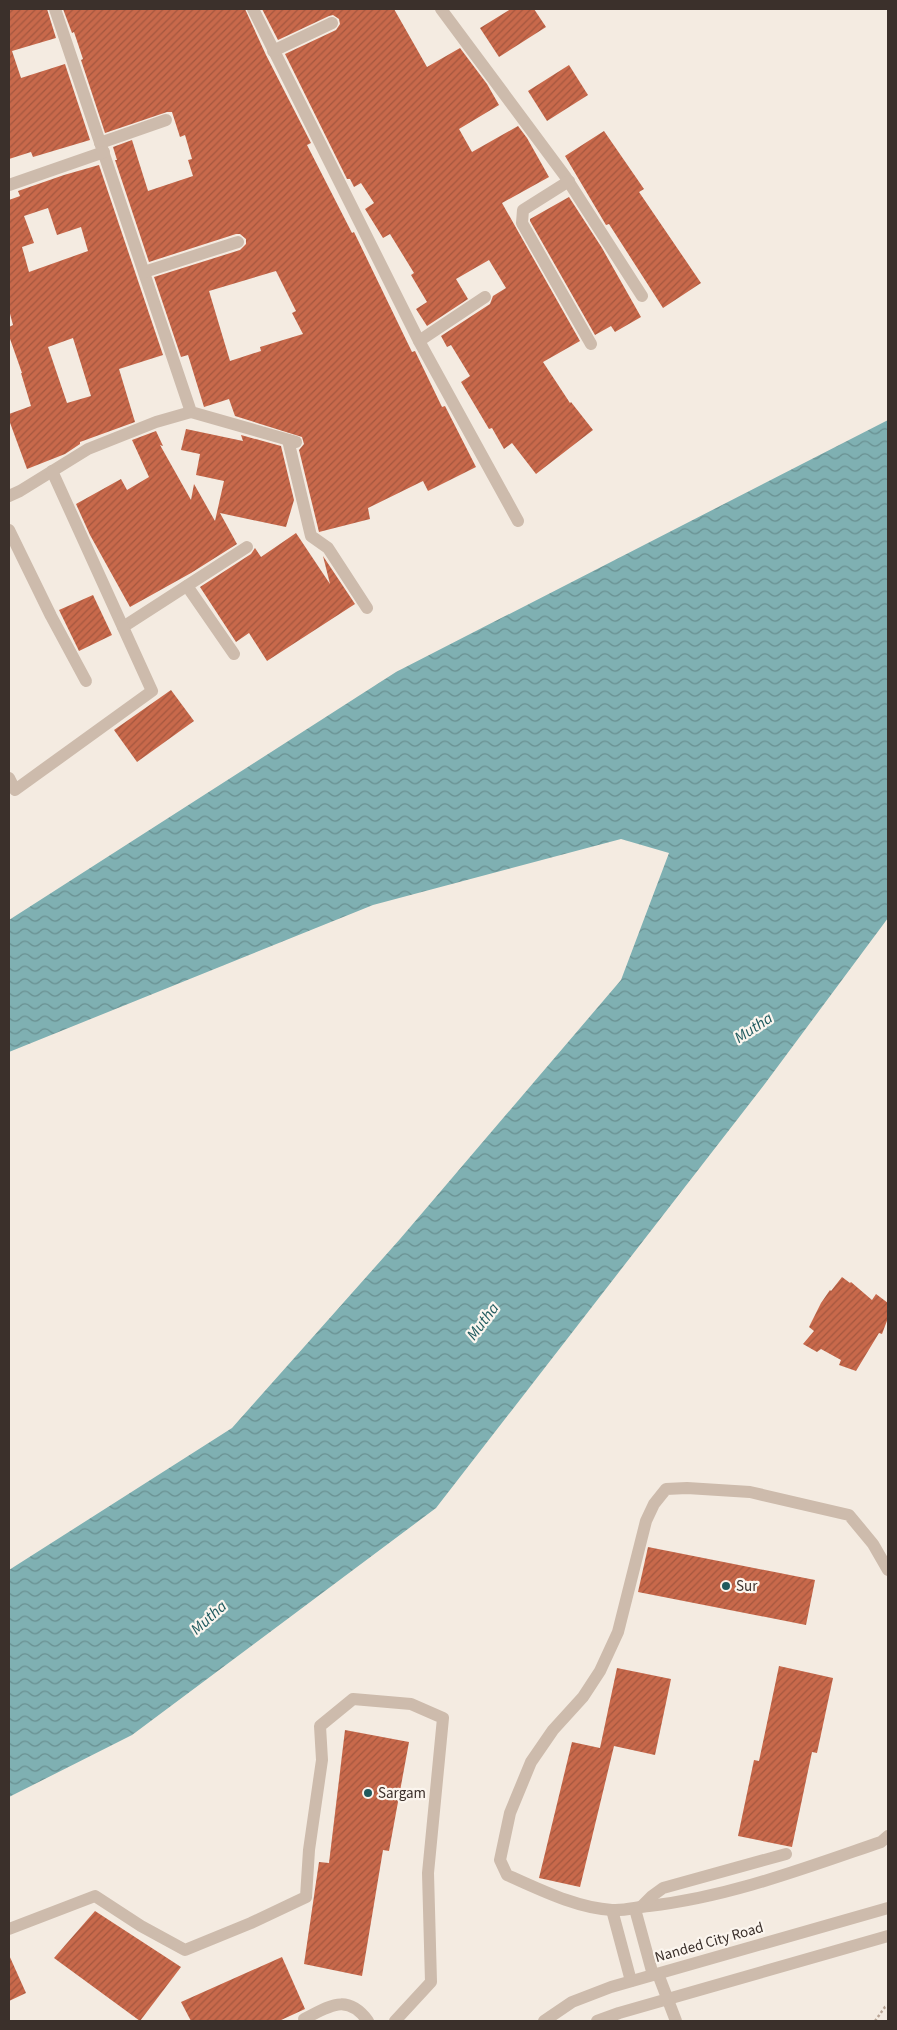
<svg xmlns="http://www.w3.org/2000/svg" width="897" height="2030" font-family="'Source Sans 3',sans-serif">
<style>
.water{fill:url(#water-waves)}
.building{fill:url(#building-hatch);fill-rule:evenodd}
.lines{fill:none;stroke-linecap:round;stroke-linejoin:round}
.path{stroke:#b9a596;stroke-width:2.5;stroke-dasharray:2.5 2.5;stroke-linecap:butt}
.minor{stroke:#cdbbac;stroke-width:12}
.poi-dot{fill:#1f5a5e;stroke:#fbf5ee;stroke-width:2}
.labels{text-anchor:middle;stroke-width:4.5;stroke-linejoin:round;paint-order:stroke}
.poi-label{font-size:15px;fill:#3b302b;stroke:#fbf5ee;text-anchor:start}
.street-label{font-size:15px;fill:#3b302b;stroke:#fbf5ee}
.water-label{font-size:16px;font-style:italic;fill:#1f5a5e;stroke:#fbf5ee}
</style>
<defs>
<pattern id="water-waves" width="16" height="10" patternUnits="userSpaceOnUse" patternTransform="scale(1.25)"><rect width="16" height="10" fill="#7fb0b2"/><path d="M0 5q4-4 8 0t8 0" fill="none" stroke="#699091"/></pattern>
<pattern id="building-hatch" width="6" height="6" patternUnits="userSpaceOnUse" patternTransform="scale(1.25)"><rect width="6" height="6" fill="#c8694b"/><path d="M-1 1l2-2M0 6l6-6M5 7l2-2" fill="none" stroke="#a4573f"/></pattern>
</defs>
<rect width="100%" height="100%" fill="#f4ebe1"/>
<polygon class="water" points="888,420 888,918 764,1085 436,1508 132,1735 9,1797 9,1570 232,1428 400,1239 621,980 669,853 621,839 373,905 9,1052 9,920 396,672"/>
<g class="building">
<polygon points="9,9 47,9 56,38 12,51 21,78 65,64 90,140 33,157 31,152 9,159"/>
<path d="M63,9H245L266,55L311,143L307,145L352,233L354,232L412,352L415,351L442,407L445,406L476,467L428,491L423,481L368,508L370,519L319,532L299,450L304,444L302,437L235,416L229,399L204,407L188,355L181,357L154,277L240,250L246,244V239L240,234H236L149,262L115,160H117L113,147L132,140L148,191L193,176L188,160L192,159L185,135L180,137L172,112H167L105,133L81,60L83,59L74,32L72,33ZM276,271L296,311L292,313L303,334L260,347L261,351L230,361L209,291Z"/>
<polygon points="262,9 394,9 427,67 460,48 487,84 499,105 459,129 472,152 518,126 527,138 549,177 502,203 580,341 543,362 570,403 571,402 593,430 536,474 512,443 504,449 492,428 489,429 461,382 470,376 451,345 447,347 441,336 490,304 493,296 506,288 489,260 456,279 468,299 427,326 416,309 427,302 411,275 414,273 390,234 383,238 365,209 374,203 361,183 354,187 350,179 347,179 285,54 336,30 340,24 339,19 333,15 329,16 278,40"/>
<polygon points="511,9 534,9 546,27 499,57 480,28"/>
<polygon points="569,65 588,95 547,121 528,91"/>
<polygon points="604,131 644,189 639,192 701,283 663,308 609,224 606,225 565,156"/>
<path d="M99,165L163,355L119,369L135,422L80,442V444L65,454L27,469L9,420V414L31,406L21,373H22L9,336V327L13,325L9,310V200L20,196L18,191L64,175ZM48,208L57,235L81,227L88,251L29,272L22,247L34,243L24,216ZM73,338L91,396L67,403L48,347Z"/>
<polygon points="569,197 602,248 641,317 615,332 611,326 595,335 530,221 530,219"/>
<polygon points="186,429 243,441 241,435 281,446 294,500 286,527 220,513 237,544 191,573 130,607 90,535 76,504 121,479 127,490 149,477 132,440 156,431 163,446 160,445 191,500 194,484 215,521 224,481 196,475 200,454 181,450"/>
<polygon points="296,533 330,584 323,556 355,604 267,661 249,633 236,642 200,587 251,554 255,548 261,557"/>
<polygon points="93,595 112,635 79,651 59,610"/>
<polygon points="171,690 194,721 137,762 114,730"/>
<polygon points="842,1277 850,1283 851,1282 872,1300 876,1294 888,1303 888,1318 882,1334 879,1333 856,1371 839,1365 841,1360 821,1349 817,1352 803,1344 814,1331 809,1327 821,1303 830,1290 831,1291"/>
<polygon points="648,1547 815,1580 806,1625 638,1592"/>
<polygon points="779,1666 833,1678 817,1753 812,1752 792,1847 738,1836 754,1760 759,1761"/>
<polygon points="617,1668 671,1679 655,1755 614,1746 580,1887 539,1878 572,1742 600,1748"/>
<polygon points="345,1730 409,1742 389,1851 383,1850 362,1976 304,1964 319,1862 329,1863"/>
<polygon points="95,1911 181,1967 140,2021 54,1958"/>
<polygon points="9,1955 26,1993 9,2001"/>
<polygon points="282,1957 305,2009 279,2021 191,2021 181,2002"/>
</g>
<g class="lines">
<polyline class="path" points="875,2021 885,2007 888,2006"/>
<g class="minor">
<polyline points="55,9 191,412 296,442"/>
<polyline points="253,9 419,341 518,521"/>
<polyline points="441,9 565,176 642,296"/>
<polyline points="273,51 332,23"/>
<polyline points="100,143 166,120"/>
<polyline points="569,181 523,210 522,223 591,344"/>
<polyline points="9,185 104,152"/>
<polyline points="144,272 238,242"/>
<polyline points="419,341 485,297"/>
<polyline points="288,440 311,536 328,548 367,608"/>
<polyline points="9,496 20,491 88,449 156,422 191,412"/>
<polyline points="9,530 51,616 86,681"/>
<polyline points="187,586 234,654"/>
<polyline points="123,627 247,547"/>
<polyline points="9,778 15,790 152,691 52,471"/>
<path d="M888,1570L873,1544L849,1515L750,1492L687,1488L666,1489L654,1504L646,1521L618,1632L600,1671L583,1697L553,1730L531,1762L510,1813L500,1860L507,1875C539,1889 576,1908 612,1910C625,1911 636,1907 649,1906C729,1897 805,1868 881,1842L888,1836"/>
<polyline points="642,1906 652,1896 663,1888 786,1854"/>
<polyline points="635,1909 653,1975"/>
<polyline points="612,1910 631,1981"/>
<polyline points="9,1929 95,1896 141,1926 185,1950 251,1923 306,1897 309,1850 322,1760 320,1726 353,1699 411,1704 443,1718 428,1873 431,1982 395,2021"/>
<polyline points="658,1974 676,2021"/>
<path d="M304,2019C330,2006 347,1993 368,2021"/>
<polyline points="544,2021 572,2002 611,1987 888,1908"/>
<polyline points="597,2021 619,2013 888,1936"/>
</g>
</g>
<g class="poi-dot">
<circle cx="726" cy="1586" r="5"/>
<circle cx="368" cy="1793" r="5"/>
</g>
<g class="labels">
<g class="poi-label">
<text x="736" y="1591">Sur</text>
<text x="378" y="1798">Sargam</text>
</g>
<g class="street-label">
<text transform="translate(709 1942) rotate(-16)" y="5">Nanded City Road</text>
</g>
<g class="water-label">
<text transform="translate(753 1027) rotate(-33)" y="6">Mutha</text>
<text transform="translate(482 1321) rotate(-53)" y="6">Mutha</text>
<text transform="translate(208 1617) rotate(-42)" y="6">Mutha</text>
</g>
</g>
<rect width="897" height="2030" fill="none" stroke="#3b302b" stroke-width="20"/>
</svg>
